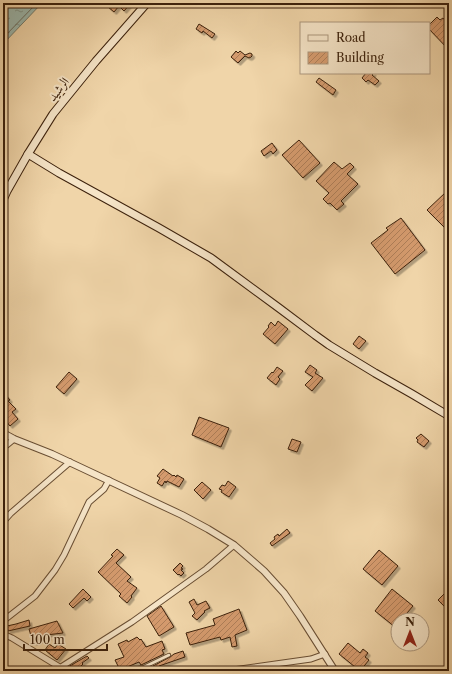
<svg xmlns="http://www.w3.org/2000/svg" width="452" height="674" font-family="'Libre Caslon Text',Amiri,serif">
<style>
.water{fill:url(#water-ripples);stroke:#757c6d}
.lines{fill:none;stroke-linecap:round;stroke-linejoin:round}
.shore{stroke:#6c6c5d;stroke-width:1}
.building{fill:url(#building-hatch);stroke:#3c210c;filter:url(#shadow)}
.service-casing{stroke:#694e33;stroke-width:4.5}
.minor-casing{stroke:#694e33;stroke-width:7}
.tertiary-casing{stroke:#694e33;stroke-width:8}
.secondary-casing{stroke:#3c210c;stroke-width:9}
.service{stroke:#f5e4c7;stroke-width:2.5}
.minor{stroke:#f5e4c7;stroke-width:5}
.tertiary{stroke:#f5e4c7;stroke-width:6}
.secondary{stroke:#f5e4c7;stroke-width:7}
.labels{text-anchor:middle;stroke-width:4;stroke-linejoin:round;paint-order:stroke}
.street-label{font-size:13px;fill:#3c210c;stroke:#f5e4c7}
</style>
<defs>
<pattern id="water-ripples" width="26" height="14" patternUnits="userSpaceOnUse"><rect width="26" height="14" fill="#9bb8ae"/><path d="M2 4q2-2 4 0t4 0M15 11q2-2 4 0t4 0" fill="none" stroke="#80958c"/></pattern>
<pattern id="building-hatch" width="6" height="6" patternUnits="userSpaceOnUse"><rect width="6" height="6" fill="#d59b6e"/><path d="M-1 1l2-2M0 6l6-6M5 7l2-2" fill="none" stroke="#ae7e59"/></pattern>
<filter id="shadow"><feDropShadow dx="2.5" dy="2.5" stdDeviation="0" flood-color="#0004"/></filter>
</defs>
<rect width="100%" height="100%" fill="#f0d5a9"/>
<filter id="stains"><feTurbulence type="fractalNoise" baseFrequency=".005" numOctaves="4"/><feColorMatrix values="0 0 0 0 .2 0 0 0 0 .09 0 0 0 0 .02 0 0 0 .5 -.17"/></filter>
<radialGradient id="worn" r=".72"><stop offset=".6" stop-color="#630" stop-opacity="0"/><stop offset="1" stop-color="#630" stop-opacity=".3"/></radialGradient>
<polygon class="water" points="3,3 42,3 3,44"/>
<g class="lines">
<polyline class="shore" points="3,38 37,3"/>
</g>
<g class="building">
<polygon points="110,3 131,3 124,11 119,6 114,12 107,6"/>
<polygon points="437,17 440,20 443,18 449,25 449,50 429,29 429,25"/>
<polygon points="199,24 215,34 212,38 203,31 202,33 196,29"/>
<polygon points="236,51 238,53 240,51 245,55 250,53 252,54 252,56 251,57 249,58 245,56 238,63 231,57"/>
<polygon points="366,73 374,73 372,75 379,81 375,85 368,80 366,82 362,78"/>
<polygon points="319,78 336,90 333,95 316,82"/>
<polygon points="299,140 320,163 303,178 282,155"/>
<polygon points="272,143 277,150 273,154 271,151 264,156 261,151"/>
<polygon points="334,162 342,169 350,163 354,167 347,174 358,184 341,201 344,204 337,210 330,203 328,204 323,199 329,193 316,181"/>
<polygon points="446,192 449,195 449,232 427,210"/>
<polygon points="401,218 425,250 395,274 371,243 388,230 386,228"/>
<polygon points="278,321 288,329 275,344 263,334 269,327 268,326 271,322 275,326"/>
<polygon points="359,336 366,341 359,349 353,344"/>
<polygon points="310,365 317,370 315,373 323,378 312,391 305,385 313,377 305,372"/>
<polygon points="277,367 283,371 278,377 280,379 276,385 267,378 272,372 273,373"/>
<polygon points="69,372 77,379 64,394 56,387"/>
<polygon points="3,392 10,400 8,401 16,409 12,412 18,419 10,426 5,420 8,417 3,412"/>
<polygon points="199,417 229,428 221,447 192,435"/>
<polygon points="421,434 429,441 424,447 417,442 418,440 416,438"/>
<polygon points="292,439 301,442 297,452 288,449"/>
<polygon points="163,469 173,476 174,475 176,477 177,475 184,479 179,487 167,481 166,483 165,481 162,486 157,483 160,478 157,476"/>
<polygon points="228,481 236,487 229,497 221,492 222,490 219,489 222,485 225,486"/>
<polygon points="202,482 211,490 203,499 194,490"/>
<polygon points="287,529 290,533 272,546 270,543 275,539 274,537 278,534 279,536"/>
<polygon points="117,549 124,555 116,563 131,577 127,581 137,588 131,596 132,597 127,603 119,596 121,594 98,572 113,556 111,555"/>
<polygon points="379,550 398,566 382,585 363,569"/>
<polygon points="180,563 183,566 181,568 183,569 181,570 184,573 181,576 179,574 178,575 173,570"/>
<polygon points="83,589 91,597 87,601 84,598 73,608 69,604"/>
<polygon points="392,589 413,606 401,620 398,620 398,624 395,627 375,611"/>
<polygon points="449,589 449,611 438,600"/>
<polygon points="194,599 197,605 206,601 210,608 204,611 205,612 197,620 192,616 195,613 189,602"/>
<polygon points="161,606 174,627 159,636 147,616"/>
<polygon points="239,609 247,630 235,635 237,646 232,647 230,637 221,640 220,637 190,645 186,633 215,625 213,619"/>
<polygon points="29,620 30,626 8,631 7,626 16,624"/>
<polygon points="57,621 63,633 46,635 49,637 33,643 29,629"/>
<polygon points="137,637 140,640 141,639 146,647 162,641 165,649 162,650 164,654 141,665 139,662 120,670 115,660 124,657 118,644 127,640 128,642"/>
<polygon points="348,643 360,653 363,649 368,653 365,657 369,660 360,671 339,654"/>
<polygon points="49,644 55,648 58,644 66,649 57,660 45,650"/>
<polygon points="183,651 185,657 159,666 160,669 155,671 153,666 170,657 174,654"/>
<polygon points="87,656 89,658 82,663 83,664 81,666 74,671 70,671 68,667"/>
</g>
<g class="lines">
<g class="service-casing">
<polyline id="service" points="140,669 169,655"/>
</g>
<g class="minor-casing">
<g id="minor">
<polyline points="3,448 14,439"/>
<polyline points="3,522 11,513 70,462"/>
<polyline points="3,621 35,596 55,570 64,555 89,502 104,489 109,480"/>
<polyline points="3,634 12,638 66,671"/>
<polyline points="61,667 132,622 206,569 234,545"/>
<polyline points="136,671 140,669 140,671"/>
<polyline points="226,671 311,659 325,654"/>
</g>
</g>
<g class="tertiary-casing">
<polyline id="tertiary" points="3,433 14,439 52,454 182,515 208,529 234,545 264,571 284,593 300,616 335,671"/>
</g>
<g class="secondary-casing">
<g id="secondary">
<polyline points="28,154 59,173 159,228 211,258 279,308 315,335 329,345 375,373 412,394 449,416"/>
<polyline points="3,200 7,191 28,154 53,114 96,61 147,3"/>
</g>
</g>
<use href="#service" class="service"/>
<use href="#minor" class="minor"/>
<use href="#tertiary" class="tertiary"/>
<use href="#secondary" class="secondary"/>
</g>
<g class="labels">
<g class="street-label">
<text transform="translate(58 89) rotate(-51)" y="5">الرشيد</text>
</g>
</g>
<rect width="452" height="674" fill="none" stroke="#f0d5a9" stroke-width="16"/>
<rect x="4" y="4" width="444" height="666" fill="none" stroke="#3c210c" stroke-width="2"/>
<rect x="8" y="8" width="436" height="658" fill="none" stroke="#3c210c"/>
<rect x="300" y="22" width="130" height="52" fill="#f5e4c7" stroke="#ab967c"/>
<rect x="308" y="35" width="20" height="6" fill="#f5e4c7" stroke="#ab967c"/>
<text x="336" y="42" font-size="12" fill="#3c210c">Road</text>
<rect x="308" y="52" width="20" height="12" fill="url(#building-hatch)" stroke="#ab967c"/>
<text x="336" y="62" font-size="12" fill="#3c210c">Building</text>
<g transform="translate(410 632)"><circle r="19" fill="#f5e4c7" stroke="#ab967c"/>
<path d="M0-3L7 15L0 10L-7 15Z" fill="#8f2418"/>
<text y="-6" font-size="11" font-weight="bold" text-anchor="middle" fill="#3c210c">N</text>
</g>
<path d="M24 644v6h83v-6" fill="none" stroke="#3c210c" stroke-width="2"/>
<text x="30" y="644" font-size="12" fill="#3c210c" stroke="#f5e4c7" stroke-width="3" paint-order="stroke">100 m</text>
<rect width="100%" height="100%" filter="url(#stains)"/>
<rect width="100%" height="100%" fill="url(#worn)"/>
</svg>
